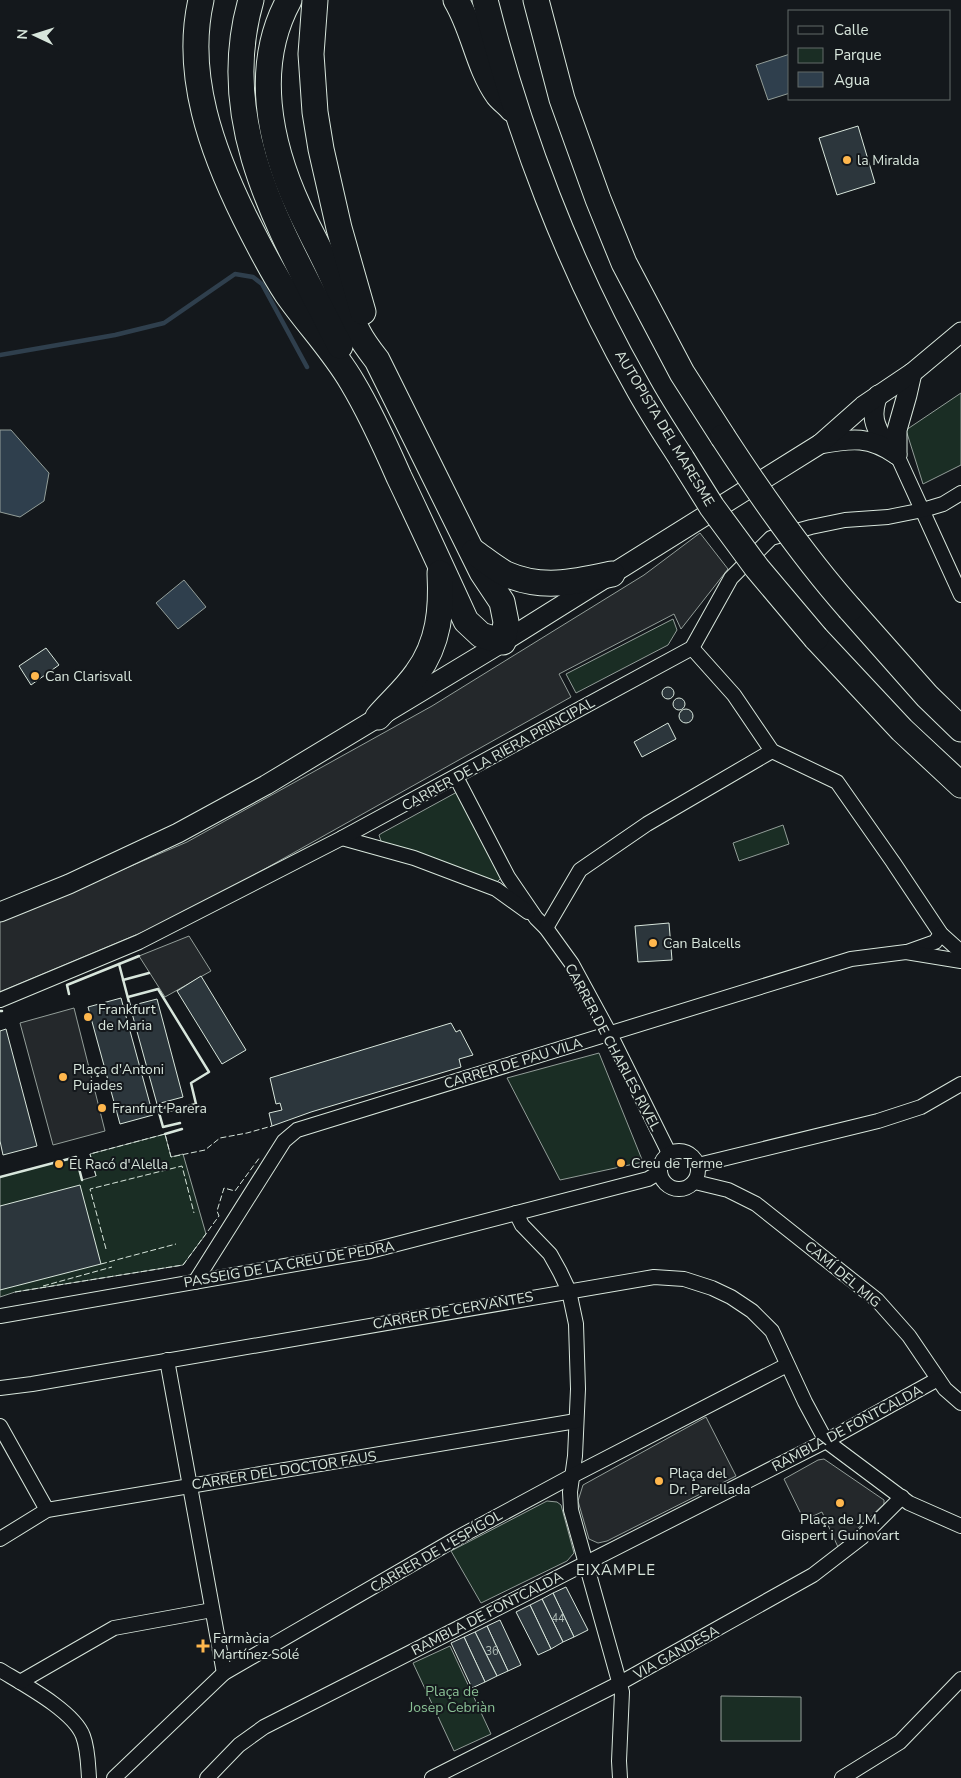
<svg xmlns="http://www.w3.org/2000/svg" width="961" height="1778" font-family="'Nunito Sans',sans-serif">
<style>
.green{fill:#1a2d24;stroke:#939e99}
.parking{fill:#24282b;stroke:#939e99}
.water{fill:#2f3f4d;stroke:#939e99}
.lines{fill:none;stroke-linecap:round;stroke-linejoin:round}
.stream{stroke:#2f3f4d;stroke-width:4.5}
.building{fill:#2c363c;stroke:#d8e6dc}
.street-casing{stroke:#d8e6dc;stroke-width:16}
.secondary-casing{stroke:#d8e6dc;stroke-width:21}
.highway-casing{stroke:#d8e6dc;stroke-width:27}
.street{stroke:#14181c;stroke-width:14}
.secondary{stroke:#14181c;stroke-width:19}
.highway{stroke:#14181c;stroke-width:25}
.highway-bridge-casing{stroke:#d8e6dc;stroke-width:27;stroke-linecap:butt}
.highway-bridge{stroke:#14181c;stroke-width:25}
.fence{stroke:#d8e6dc;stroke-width:1;stroke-dasharray:6 2.5;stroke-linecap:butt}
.wall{stroke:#d8e6dc;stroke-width:2.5}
.poi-dot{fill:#ffb74d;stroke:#14181c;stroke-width:2}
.labels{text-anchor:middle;stroke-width:4;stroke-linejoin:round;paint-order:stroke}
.number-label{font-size:11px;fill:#adbab4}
.poi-label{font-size:14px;fill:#d8e6dc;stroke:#14181c;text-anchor:start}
.street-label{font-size:14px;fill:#d8e6dc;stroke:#14181c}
.park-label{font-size:14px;fill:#8ac095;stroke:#14181c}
.neighbourhood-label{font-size:15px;letter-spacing:1px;fill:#d8e6dc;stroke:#14181c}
</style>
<rect width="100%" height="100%" fill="#14181c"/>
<g class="green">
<polygon points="961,393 961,465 923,484 906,430"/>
<polygon points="673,619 677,630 668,645 576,693 566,674"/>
<polygon points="457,792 501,878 496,883 434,858 389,846 381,841 379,835 382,833"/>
<polygon points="783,825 789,844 739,861 733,843"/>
<polygon points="599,1053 643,1162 560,1180 507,1078"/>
<polygon points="165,1134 171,1157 183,1154 206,1234 183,1265 15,1292 0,1297 0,1177 76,1157 82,1180 96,1176 90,1154"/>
<polygon points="547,1501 557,1502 561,1505 574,1553 567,1561 481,1603 451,1551"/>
<polygon points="450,1646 491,1734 454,1751 413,1663"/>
<polygon points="721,1696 801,1697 801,1741 721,1741"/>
</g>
<g class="parking">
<polygon points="700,533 728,569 681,629 674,614 559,674 571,697 181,916 0,992 0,922 187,842 432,706 644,575"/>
<polygon points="189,936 211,971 165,997 139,956"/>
<polygon points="74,1008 105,1131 53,1145 20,1023"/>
<polygon points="706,1417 736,1476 607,1541 598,1543 589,1539 578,1501 583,1485"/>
<polygon points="824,1459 884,1500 884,1504 838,1547 822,1512 804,1520 784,1479 818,1460"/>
</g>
<g class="water">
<polygon points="790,54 790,93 768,100 756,65"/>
<polygon points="0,430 11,430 49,473 44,501 20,517 0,512"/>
<polygon points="184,580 206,607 178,629 156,603"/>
</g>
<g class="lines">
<polyline class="stream" points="0,355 115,335 164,323 235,274 253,277 262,284 307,367"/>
</g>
<g class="building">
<polygon points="858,126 875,183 837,195 819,138"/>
<polygon points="46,648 59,665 31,685 19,666"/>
<circle cx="668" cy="693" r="6"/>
<circle cx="679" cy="704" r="6"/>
<circle cx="686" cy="716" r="7"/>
<polygon points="668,723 676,739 642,757 634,742"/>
<polygon points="669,923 672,960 638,962 635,926"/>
<polygon points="201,976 246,1050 222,1064 177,991"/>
<polygon points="121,998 153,1115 120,1124 88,1007"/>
<polygon points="157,999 183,1097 157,1104 130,1006"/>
<polygon points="451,1023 456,1032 460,1030 473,1055 459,1059 461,1067 311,1112 272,1126 269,1113 282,1110 280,1103 276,1104 270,1078"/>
<polygon points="6,1029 37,1146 3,1155 0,1141 0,1031"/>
<polygon points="80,1185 101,1264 0,1290 0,1206"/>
<polygon points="566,1587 588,1630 574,1637 553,1593"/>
<polygon points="553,1593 574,1637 563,1642 542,1599"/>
<polygon points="542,1599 563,1642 551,1649 530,1605"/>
<polygon points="530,1605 551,1649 538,1655 516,1612"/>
<polygon points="500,1620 521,1665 508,1671 487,1626"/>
<polygon points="487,1626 508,1671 497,1676 475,1632"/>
<polygon points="475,1632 497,1676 485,1682 464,1637"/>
<polygon points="464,1637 485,1682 472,1688 451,1643"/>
</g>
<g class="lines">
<g class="street-casing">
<g id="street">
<polyline points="897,455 961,595"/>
<polyline points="692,648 734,695 772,751 837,782 893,862 941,934 961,952"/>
<polyline points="456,777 508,877 536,918 546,928 572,964 610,1034 669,1153"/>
<polyline points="342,838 414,858 496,889 528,912"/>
<polyline points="546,928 580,870 647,824 772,751"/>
<polyline points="907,952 935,942 941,934"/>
<polyline points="0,1000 139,942 342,838 692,648 731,578 771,538 811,527 845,520 888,517 923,510 943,504 961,493"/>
<circle cx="679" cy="1170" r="19"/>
<polyline points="698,1165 878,1121 921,1107 961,1084"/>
<polyline points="695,1182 728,1190 756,1204 877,1300 909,1336 945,1389 961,1403"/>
<polyline points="516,1213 522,1225 550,1254 560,1272 569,1291 576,1324 578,1389 575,1456 570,1492 571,1510 622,1692 619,1761 620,1778"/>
<polyline points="195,1282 284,1141 297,1130 851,959 906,952 961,961"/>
<polyline points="0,1316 370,1251 648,1179 660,1172"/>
<polyline points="167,1360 224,1673"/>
<polyline points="0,1388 32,1384 654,1277 684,1279 712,1288 731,1297 752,1311 772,1331 805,1402 826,1441 909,1503 961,1526"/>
<polyline points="0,1426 47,1510"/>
<polyline points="0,1539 47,1510 576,1421"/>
<path d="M0,1670C23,1684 74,1711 83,1736C88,1749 88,1764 89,1778"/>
<polyline points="20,1682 114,1628 212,1610"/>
<polyline points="114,1778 224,1673 459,1537 572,1476 787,1365"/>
<polyline points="207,1778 239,1745 264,1727 826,1441 938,1379"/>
<polyline points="432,1778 620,1683 813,1575 861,1538 902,1497"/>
<polyline points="842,1778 900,1742 961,1679"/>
</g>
</g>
<g class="secondary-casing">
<g id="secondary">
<path d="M878,395C869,418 876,427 887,448"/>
<path d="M820,444C852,438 870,436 897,455"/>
<polyline points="897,455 897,430 907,395 912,373"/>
<polyline points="0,912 69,884 178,833 266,785 503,642 820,444 863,406 912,373 961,332"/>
</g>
</g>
<g class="highway-casing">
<g id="highway">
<path d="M201,0C184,75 212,151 245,218C258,244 271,270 287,294C308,324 334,351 352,382C370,412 385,445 399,477C422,525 444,573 466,621L481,635L503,642L506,622L502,602L482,572L377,360C370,351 363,342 358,332C345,308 336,283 324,259C316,242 307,226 299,208C269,143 253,66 289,0"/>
<path d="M251,0C214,128 285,236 340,346"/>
<polyline points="315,0 311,54 315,112 321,149 339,228 363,312"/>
<path d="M456,0C474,30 478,67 498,95C502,100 508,104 512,109"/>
<path d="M485,0C518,132 569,266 636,384C650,410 666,434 682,459"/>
<polyline points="536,0 562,99 598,199 624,263 682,373 723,437"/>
<path d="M474,552C484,559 495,568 506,574C542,590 575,582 612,574"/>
<polyline points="850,609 927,696 961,729"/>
<polyline points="816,638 902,730 961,785"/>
<path d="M378,717C391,702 406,689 417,673C439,643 442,609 440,573"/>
</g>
</g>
<use href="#street" class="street"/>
<use href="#secondary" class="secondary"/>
<use href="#highway" class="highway"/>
<g class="highway-bridge-casing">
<g id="highway-bridge">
<path d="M723,437C762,497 803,556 850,609"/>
<polyline points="682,459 712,507 757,568 816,638"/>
</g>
</g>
<use href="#highway-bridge" class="highway-bridge"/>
<g class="fence">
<polyline points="96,1176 90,1154 165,1134 171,1157 205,1150 220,1138 247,1133 272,1126"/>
<polyline points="106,1249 90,1189 182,1166 194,1213"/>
<polyline points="101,1264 176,1244"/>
<polyline points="43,1286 112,1267"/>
<polyline points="15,1292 183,1265 219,1216 217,1211 224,1188 235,1191 260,1157"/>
</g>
<g class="wall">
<polyline points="119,964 130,1006 124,1007"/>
<polyline points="123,980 149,973"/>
<polyline points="69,994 67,985 139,956"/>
<polyline points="128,997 158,989 209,1072 191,1083 196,1104 168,1111 166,1107 158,1109 163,1127 180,1123"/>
<polyline points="0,1011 2,1011"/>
<polyline points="165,1134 182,1129"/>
<polyline points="0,1177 76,1157 82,1180"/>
</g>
</g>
<g class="poi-dot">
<circle cx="847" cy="160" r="5"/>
<circle cx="35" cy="676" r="5"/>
<circle cx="653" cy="943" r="5"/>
<circle cx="88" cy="1017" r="5"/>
<circle cx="63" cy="1077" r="5"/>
<circle cx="102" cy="1108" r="5"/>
<circle cx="621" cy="1163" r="5"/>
<circle cx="59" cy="1164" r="5"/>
<circle cx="659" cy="1481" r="5"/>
<circle cx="840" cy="1503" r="5"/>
<path d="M200.5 1638.5h5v5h5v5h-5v5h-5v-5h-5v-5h5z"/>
</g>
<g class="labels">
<g class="number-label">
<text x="558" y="1622">44</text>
<text x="492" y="1655">36</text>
</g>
<g class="poi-label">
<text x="857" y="165">la Miralda</text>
<text x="45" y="681">Can Clarisvall</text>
<text x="663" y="948">Can Balcells</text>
<text x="98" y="1014">Frankfurt<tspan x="98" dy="16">de Maria</tspan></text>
<text x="73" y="1074">Plaça d'Antoni<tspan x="73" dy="16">Pujades</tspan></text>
<text x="112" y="1113">Franfurt Parera</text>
<text x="631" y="1168">Creu de Terme</text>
<text x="69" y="1169">El Racó d'Alella</text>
<text x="669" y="1478">Plaça del<tspan x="669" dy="16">Dr. Parellada</tspan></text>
<text x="840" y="1524" text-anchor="middle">Plaça de J.M.<tspan x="840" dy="16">Gispert i Guinovart</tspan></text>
<text x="213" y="1643">Farmàcia<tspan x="213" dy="16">Martínez Solé</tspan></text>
</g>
<g class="street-label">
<text transform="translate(665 428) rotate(59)" y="5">AUTOPISTA DEL MARESME</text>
<text transform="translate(498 754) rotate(-29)" y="5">CARRER DE LA RIERA PRINCIPAL</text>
<text transform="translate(613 1047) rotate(62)" y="5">CARRER DE CHARLES RIVEL</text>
<text transform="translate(513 1063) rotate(-17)" y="5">CARRER DE PAU VILA</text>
<text transform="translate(289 1264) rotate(-10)" y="5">PASSEIG DE LA CREU DE PEDRA</text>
<text transform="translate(843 1274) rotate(40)" y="5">CAMÍ DEL MIG</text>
<text transform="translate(453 1310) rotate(-10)" y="5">CARRER DE CERVANTES</text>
<text transform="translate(847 1428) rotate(-28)" y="5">RAMBLA DE FONTCALDA</text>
<text transform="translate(284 1470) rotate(-9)" y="5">CARRER DEL DOCTOR FAUS</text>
<text transform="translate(436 1551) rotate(-30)" y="5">CARRER DE L'ESPÍGOL</text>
<text transform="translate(487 1613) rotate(-27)" y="5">RAMBLA DE FONTCALDA</text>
<text transform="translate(676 1652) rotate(-29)" y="5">VIA GANDESA</text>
</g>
<g class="park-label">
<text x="452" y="1696">Plaça de<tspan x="452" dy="16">Josep Cebriàn</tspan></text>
</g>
<g class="neighbourhood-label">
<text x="616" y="1575">EIXAMPLE</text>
</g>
</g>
<rect x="788" y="10" width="162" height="90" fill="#14181c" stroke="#626a69"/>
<rect x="798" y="26" width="25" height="8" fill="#14181c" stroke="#626a69"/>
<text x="834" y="35" font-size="15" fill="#d8e6dc">Calle</text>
<rect x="798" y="48" width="25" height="15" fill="#1a2d24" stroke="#626a69"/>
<text x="834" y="60" font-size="15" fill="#d8e6dc">Parque</text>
<rect x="798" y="72" width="25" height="15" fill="#2f3f4d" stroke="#626a69"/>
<text x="834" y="85" font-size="15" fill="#d8e6dc">Agua</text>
<g transform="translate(35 35) rotate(274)" stroke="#14181c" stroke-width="4" paint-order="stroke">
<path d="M0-4L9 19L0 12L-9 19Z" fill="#d8e6dc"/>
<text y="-8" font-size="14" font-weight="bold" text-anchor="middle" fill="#d8e6dc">N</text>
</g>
</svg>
